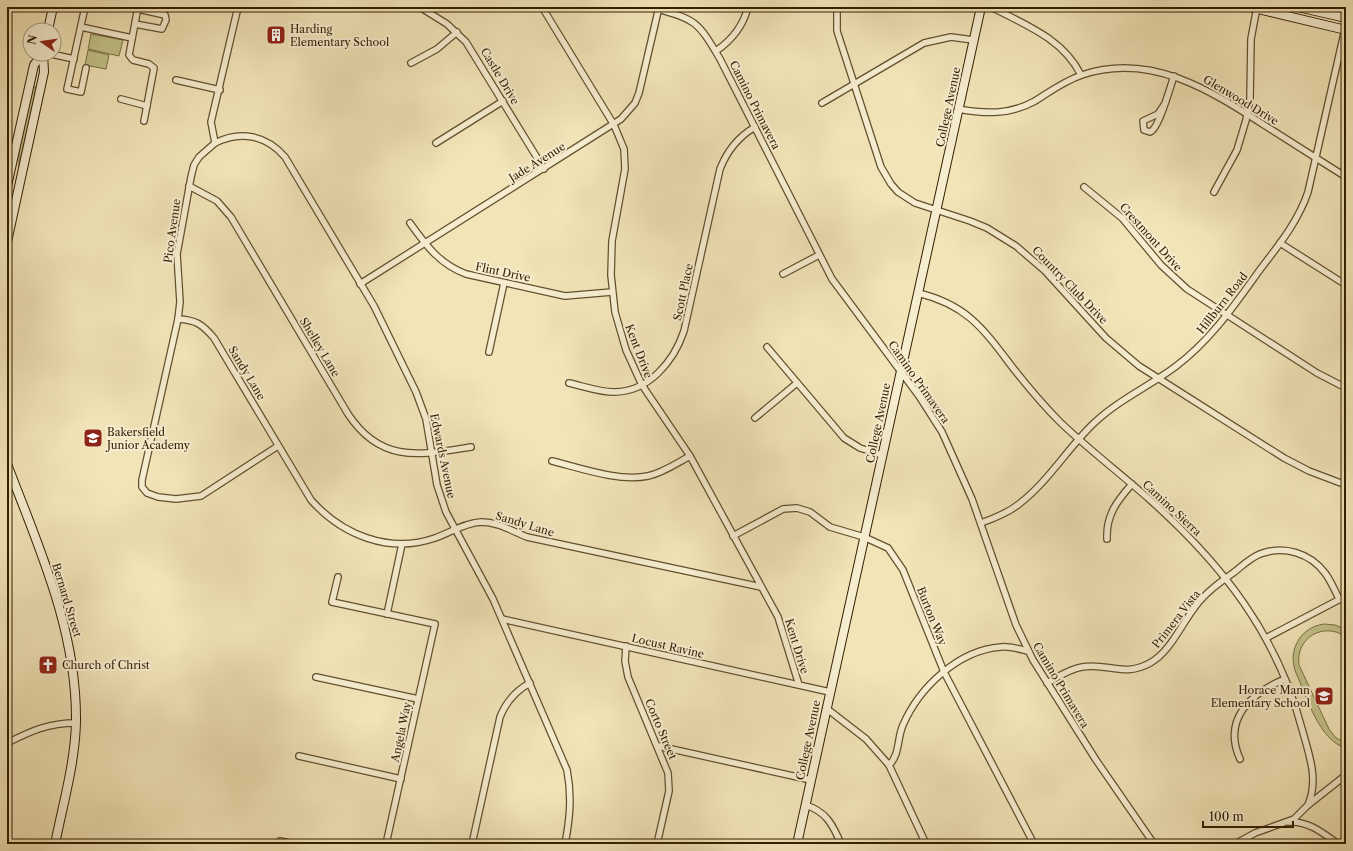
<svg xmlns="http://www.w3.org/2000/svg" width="1353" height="851" font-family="'Libre Caslon Text',serif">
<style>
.green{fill:#c2c289;stroke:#7a7044}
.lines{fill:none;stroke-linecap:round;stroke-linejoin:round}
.street-casing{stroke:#62502e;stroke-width:8}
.secondary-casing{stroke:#331f00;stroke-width:10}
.street{stroke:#f6edd0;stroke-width:5.5}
.secondary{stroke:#f6edd0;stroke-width:8}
.labels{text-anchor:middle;stroke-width:4;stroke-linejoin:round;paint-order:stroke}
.poi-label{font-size:11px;fill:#331f00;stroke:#f6edd0;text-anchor:start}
.street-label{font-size:11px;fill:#331f00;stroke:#f6edd0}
</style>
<rect width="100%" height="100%" fill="#f1e4b7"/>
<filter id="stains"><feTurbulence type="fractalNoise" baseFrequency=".005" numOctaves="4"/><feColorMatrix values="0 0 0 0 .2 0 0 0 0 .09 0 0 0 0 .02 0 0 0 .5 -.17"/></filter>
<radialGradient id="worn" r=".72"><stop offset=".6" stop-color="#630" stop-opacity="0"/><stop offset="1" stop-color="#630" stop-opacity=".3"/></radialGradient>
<g class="green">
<polygon points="91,34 123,40 119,56 88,49"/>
<polygon points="88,50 109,55 106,69 85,65"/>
<polygon points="37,86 19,166 19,150 33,88"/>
<path d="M1324,624L1335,625L1345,629L1346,637C1324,621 1295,638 1299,665L1329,729L1336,738L1346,743V748C1319,741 1307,697 1296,673C1287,651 1300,627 1324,624Z"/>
</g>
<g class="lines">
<g class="street-casing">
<g id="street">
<polyline points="85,7 67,89 81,92 86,68"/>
<polyline points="138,7 129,55 133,60 149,64 154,68 144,121"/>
<polyline points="238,7 211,122 215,143 199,157 194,165 191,177 177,254 180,302 178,319 142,480 142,487 147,493 158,497 176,499 201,496 278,446"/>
<polyline points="542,7 614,125 624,149 625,169 612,241 611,275 615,312 626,350 642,385 690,456 778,617 799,685"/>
<path d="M651,7C695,20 696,18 720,59L832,279L919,396L942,432L972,499L1016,625L1033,660L1096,760L1154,844"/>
<polyline points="837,7 837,31 881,167 891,184 898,192 915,203 970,221 987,228 1016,246 1045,271 1106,338 1139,366 1284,458 1309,471 1346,485"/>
<path d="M991,7C1026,25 1063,39 1081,75"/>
<polyline points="423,9 447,24 466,42 544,169"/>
<polyline points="135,24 162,29 166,20 165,15 138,9"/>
<polyline points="81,27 132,38"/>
<path d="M716,51C732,40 743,27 748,7"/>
<polyline points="51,54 74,59"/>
<polyline points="411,63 437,49 457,32"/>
<polyline points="176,80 220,90"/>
<polyline points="121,99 147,106"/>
<polyline points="822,103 924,43 951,37 973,40"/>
<path d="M1164,105L1158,114L1143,121L1144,130L1150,132C1159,129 1170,87 1174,76"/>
<path d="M958,109C985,114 1010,115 1035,101C1051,91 1064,81 1082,75C1150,52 1210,90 1264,125C1292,143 1319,160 1346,177"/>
<path d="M215,143C240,130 266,135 285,157L374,306L416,392L426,419L437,485L446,512L493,599L567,770C572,796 570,818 565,844"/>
<polyline points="436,143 503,101"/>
<path d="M189,186L217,201L231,217L348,414C381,464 420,455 471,447"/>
<polyline points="1084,187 1122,218 1161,265 1187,289 1317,373 1346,388"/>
<polyline points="1214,192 1237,150 1246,120 1250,99 1251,39 1257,7"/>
<path d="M410,223C426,245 439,264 466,274L565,296L612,292"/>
<polyline points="1280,243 1346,285"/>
<polyline points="783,274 819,255"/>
<polyline points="360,284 621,119 635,103 639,93 659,7"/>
<path d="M918,293C968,305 984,330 1013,368C1028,387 1043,405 1060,422C1088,449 1120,473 1149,499C1222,564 1277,634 1302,729C1309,755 1319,779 1308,805"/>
<path d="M178,319C196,320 202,324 214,338L311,500C342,535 389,554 435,538C450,533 464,523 481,522C498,522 512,531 527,537L761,587"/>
<polyline points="767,347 844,438 860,448 882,455"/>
<polyline points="489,352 504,283"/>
<path d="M569,383C583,386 599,392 614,392C649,392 674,361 684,331L720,169C727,151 738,137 755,127"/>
<polyline points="755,418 797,383"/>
<path d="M552,461C580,468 619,482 648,476C663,473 677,463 690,456"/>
<path d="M981,523C995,518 1008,513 1019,504C1048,482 1067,449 1093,424C1118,400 1148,387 1175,367C1210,341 1234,306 1259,271C1278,246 1298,222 1308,192L1345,29"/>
<polyline points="733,536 783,509 797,508 810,512 830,527 864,537 888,548 903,570 944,672 1034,844"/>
<path d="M1107,539C1106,515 1117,501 1132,484"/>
<polyline points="338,577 332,602 435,624 386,844"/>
<polyline points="387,614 402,544"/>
<polyline points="502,619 830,692"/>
<polyline points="1266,638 1346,596"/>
<polyline points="626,646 625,661 628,677 668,773 669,791 657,844"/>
<polyline points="316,677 418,699"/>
<path d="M1047,683C1058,677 1069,669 1082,667C1107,662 1123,678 1150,663C1170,652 1181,625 1195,607C1205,593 1219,583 1233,573C1242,566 1250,558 1260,554C1284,545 1310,553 1325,573C1331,581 1335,591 1339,599"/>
<polyline points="826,708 866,739 889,765 926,844"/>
<path d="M7,743C31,731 48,723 76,723"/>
<polyline points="658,746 811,780"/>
<polyline points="299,756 401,779"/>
<path d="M1240,759C1222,719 1251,693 1285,679"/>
<path d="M889,765C900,755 897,738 903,725C919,688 958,650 1001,647C1009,646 1019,649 1028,651"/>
<path d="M805,805C826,811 833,825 841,844"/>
<path d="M1289,822C1309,821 1323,833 1338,844"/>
<polyline points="280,841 294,844"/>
<path d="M472,844L500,717C506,702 515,691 530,683"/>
<polyline points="1235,844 1255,833 1294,819 1308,805 1346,775"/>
</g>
</g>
<g class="secondary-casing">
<g id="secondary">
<polyline points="1250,7 1346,30"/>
<polyline points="1298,7 1346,18"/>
<polyline points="48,30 53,7"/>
<polyline points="7,186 34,65 42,54"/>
<polyline points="7,242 44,72 43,54"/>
<path d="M7,464C39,548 77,630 76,722C75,763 63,804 55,844"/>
<polyline points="797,844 981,7"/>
</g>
</g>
<use href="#street" class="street"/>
<use href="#secondary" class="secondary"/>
</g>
<defs>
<g id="building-square" transform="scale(1)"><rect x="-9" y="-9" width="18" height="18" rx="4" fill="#8f2418" stroke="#f6edd0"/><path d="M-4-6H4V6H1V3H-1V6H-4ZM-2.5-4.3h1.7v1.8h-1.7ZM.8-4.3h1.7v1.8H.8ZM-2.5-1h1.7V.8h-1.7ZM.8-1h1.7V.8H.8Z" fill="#fff"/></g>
<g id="school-square" transform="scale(1)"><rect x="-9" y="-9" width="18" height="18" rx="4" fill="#8f2418" stroke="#f6edd0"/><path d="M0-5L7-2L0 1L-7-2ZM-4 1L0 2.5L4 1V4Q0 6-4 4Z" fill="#fff"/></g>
<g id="church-square" transform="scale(1)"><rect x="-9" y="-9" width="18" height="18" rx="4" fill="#8f2418" stroke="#f6edd0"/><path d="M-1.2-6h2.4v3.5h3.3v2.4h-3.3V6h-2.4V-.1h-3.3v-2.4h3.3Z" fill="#fff"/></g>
</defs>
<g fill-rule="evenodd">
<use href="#building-square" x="276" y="35"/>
<use href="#school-square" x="93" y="438"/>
<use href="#church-square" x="48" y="665"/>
<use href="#school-square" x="1324" y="696"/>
</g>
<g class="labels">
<g class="poi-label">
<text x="290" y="33">Harding<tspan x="290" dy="13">Elementary School</tspan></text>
<text x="107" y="436">Bakersfield<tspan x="107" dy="13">Junior Academy</tspan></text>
<text x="62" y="669">Church of Christ</text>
<text x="1310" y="694" text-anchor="end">Horace Mann<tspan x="1310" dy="13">Elementary School</tspan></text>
</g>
<g class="street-label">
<text transform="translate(500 76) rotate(59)" y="4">Castle Drive</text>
<text transform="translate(1241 100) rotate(31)" y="4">Glenwood Drive</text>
<text transform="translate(755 105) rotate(63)" y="4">Camino Primavera</text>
<text transform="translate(948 107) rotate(-78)" y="4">College Avenue</text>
<text transform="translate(537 162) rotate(-32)" y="4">Jade Avenue</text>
<text transform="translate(172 231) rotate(-82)" y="4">Pico Avenue</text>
<text transform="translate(1151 237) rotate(48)" y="4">Crestmont Drive</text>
<text transform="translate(503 272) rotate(12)" y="4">Flint Drive</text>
<text transform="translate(1070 285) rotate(46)" y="4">Country Club Drive</text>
<text transform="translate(683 292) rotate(-78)" y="4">Scott Place</text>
<text transform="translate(1222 303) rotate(-52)" y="4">Hillburn Road</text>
<text transform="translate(320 347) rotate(59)" y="4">Shelley Lane</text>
<text transform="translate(639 351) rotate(69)" y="4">Kent Drive</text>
<text transform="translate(247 373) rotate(59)" y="4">Sandy Lane</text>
<text transform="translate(919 382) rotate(55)" y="4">Camino Primavera</text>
<text transform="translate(878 423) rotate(-78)" y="4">College Avenue</text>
<text transform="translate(443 456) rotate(78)" y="4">Edwards Avenue</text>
<text transform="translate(1172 508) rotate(43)" y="4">Camino Sierra</text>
<text transform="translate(525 524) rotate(17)" y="4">Sandy Lane</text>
<text transform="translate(67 600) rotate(73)" y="4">Bernard Street</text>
<text transform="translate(932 616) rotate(68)" y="4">Burton Way</text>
<text transform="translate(1176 619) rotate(-52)" y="4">Primera Vista</text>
<text transform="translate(668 646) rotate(13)" y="4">Locust Ravine</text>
<text transform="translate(797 646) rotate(73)" y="4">Kent Drive</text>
<text transform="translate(1061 685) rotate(59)" y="4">Camino Primavera</text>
<text transform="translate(661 729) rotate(67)" y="4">Corto Street</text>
<text transform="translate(401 732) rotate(-78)" y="4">Angela Way</text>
<text transform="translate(808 740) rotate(-78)" y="4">College Avenue</text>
</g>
</g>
<rect width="1353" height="851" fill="none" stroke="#f1e4b7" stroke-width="24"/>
<rect x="8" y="8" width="1337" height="835" fill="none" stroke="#331f00" stroke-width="2"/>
<rect x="12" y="12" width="1329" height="827" fill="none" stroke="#331f00"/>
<g transform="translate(42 42) rotate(283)"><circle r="19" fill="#f6edd0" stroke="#a89b7d"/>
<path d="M0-3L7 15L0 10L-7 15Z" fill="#8f2418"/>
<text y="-6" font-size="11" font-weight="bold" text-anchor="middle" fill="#331f00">N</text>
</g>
<path d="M1203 821v6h90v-6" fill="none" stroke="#331f00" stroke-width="2"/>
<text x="1209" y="821" font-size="12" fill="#331f00" stroke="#f6edd0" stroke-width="3" paint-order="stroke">100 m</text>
<rect width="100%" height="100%" filter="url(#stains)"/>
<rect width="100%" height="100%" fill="url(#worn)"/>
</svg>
